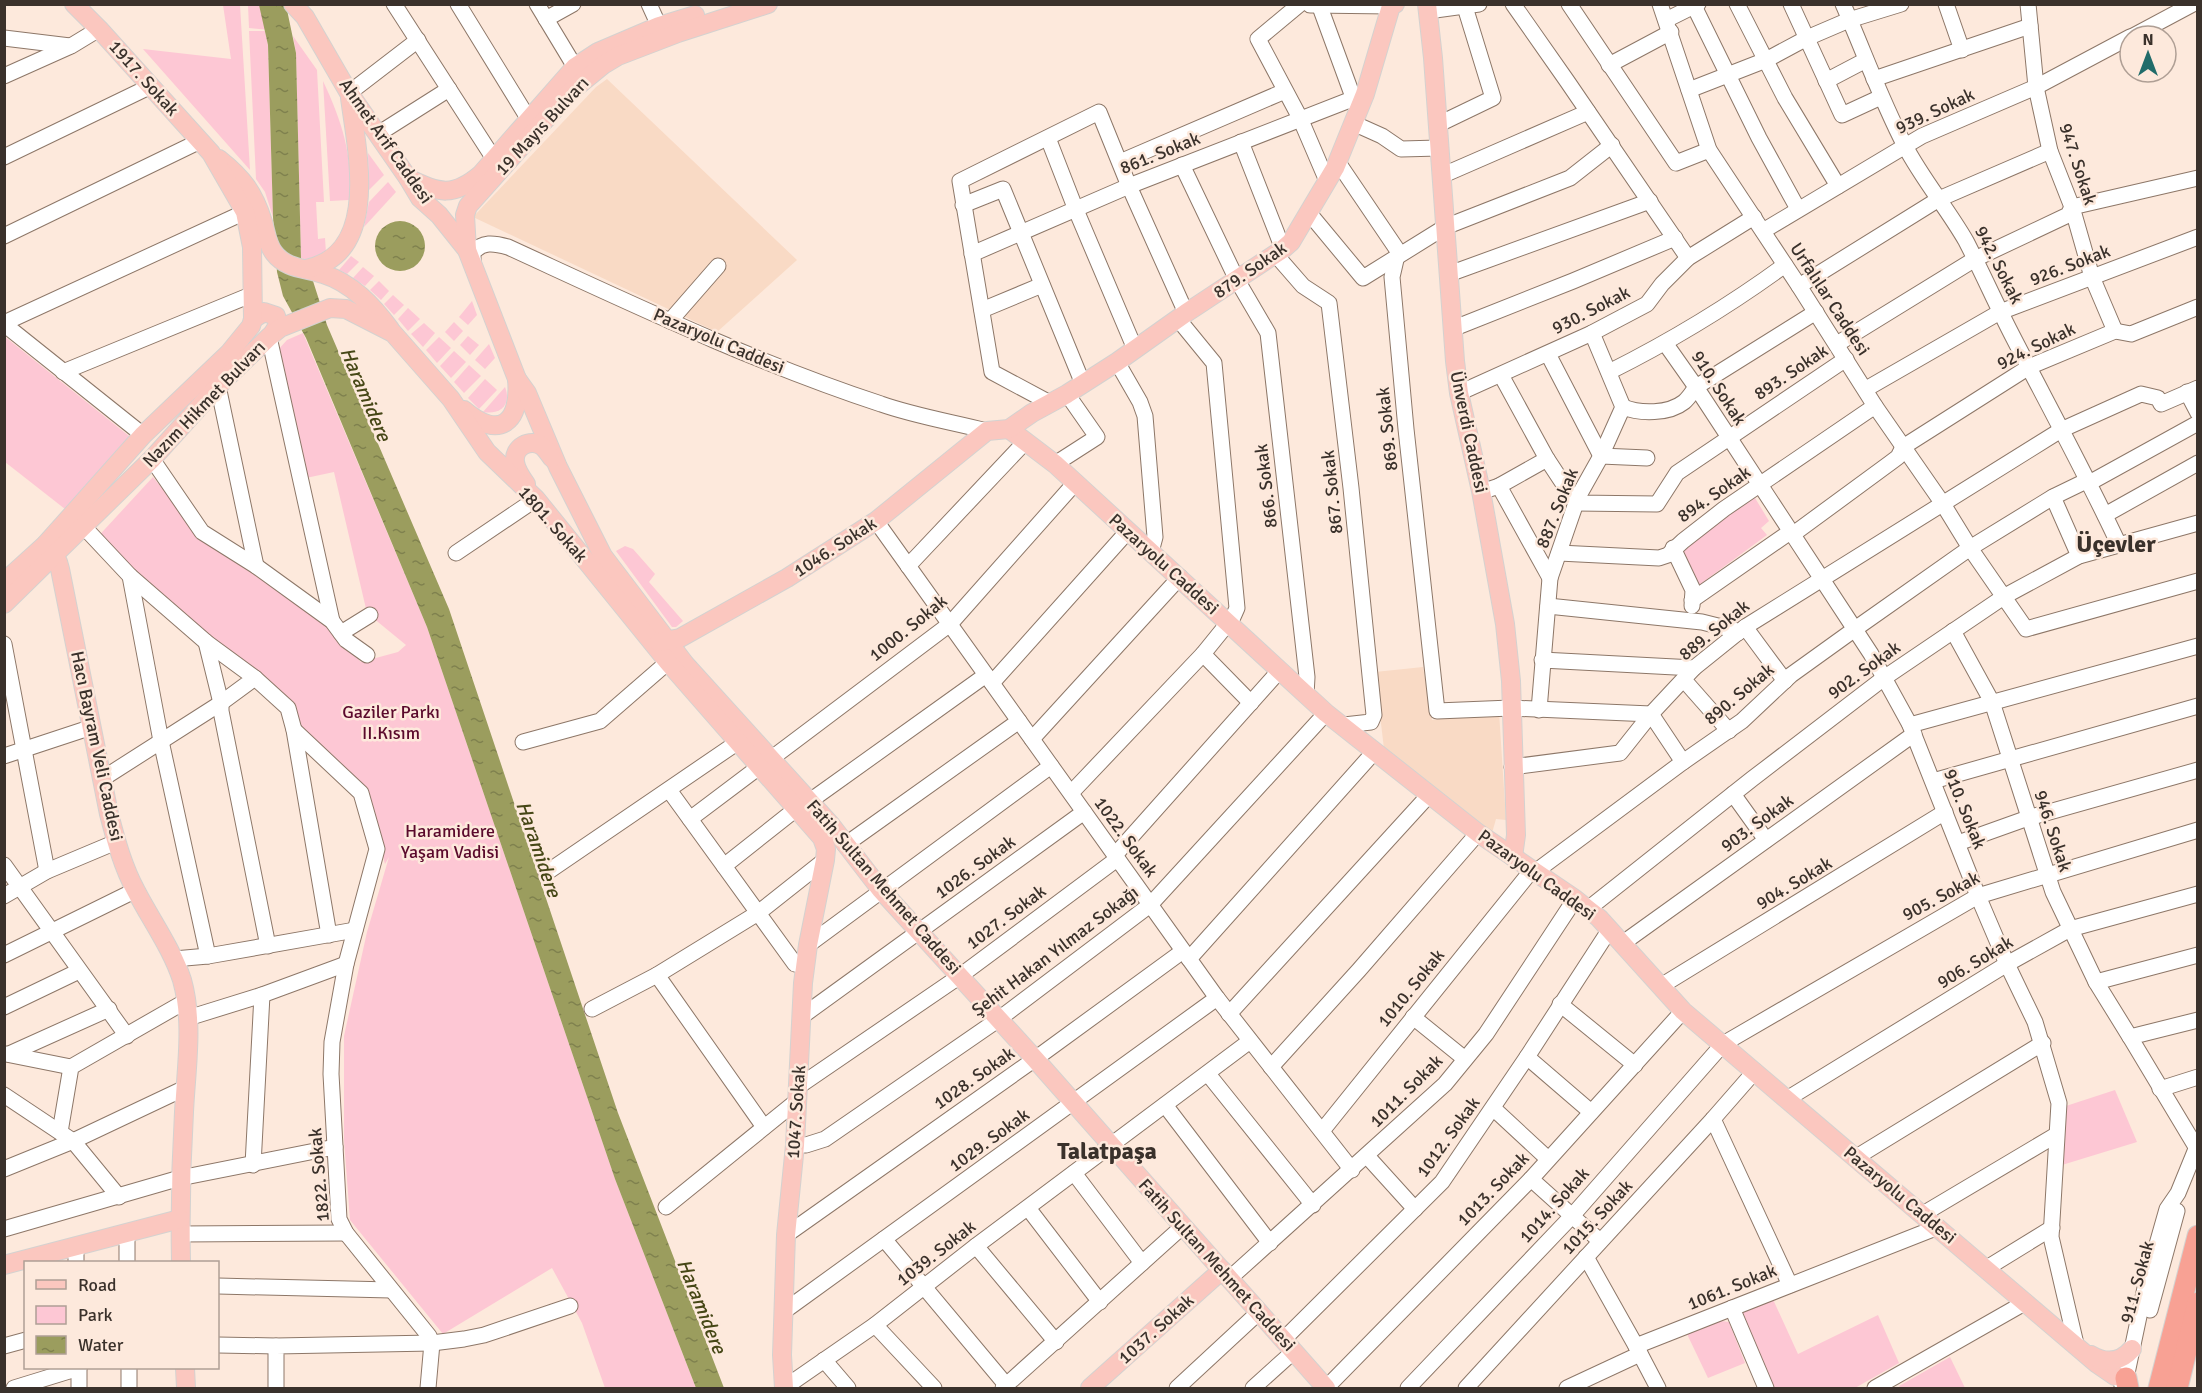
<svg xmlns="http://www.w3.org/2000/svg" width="2202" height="1393" font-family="Signika,sans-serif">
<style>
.built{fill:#f9dac5}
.green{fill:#fdc7d4}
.water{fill:url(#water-ripples)}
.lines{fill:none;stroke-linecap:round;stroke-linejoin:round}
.minor-casing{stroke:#8d7768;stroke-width:17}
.major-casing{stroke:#d4d2d0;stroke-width:20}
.highway-casing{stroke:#d4d2d0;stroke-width:23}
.minor{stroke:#fff;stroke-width:15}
.major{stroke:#fbc7bf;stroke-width:18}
.highway{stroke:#f8a194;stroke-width:21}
.labels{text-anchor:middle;stroke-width:5;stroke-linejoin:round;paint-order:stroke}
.street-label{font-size:18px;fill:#3a312b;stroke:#fde9dc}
.park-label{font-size:18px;fill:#5a092c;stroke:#fde9dc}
.water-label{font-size:20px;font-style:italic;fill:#464716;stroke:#fde9dc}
.district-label{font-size:24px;font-weight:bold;fill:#3a312b;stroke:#fde9dc}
</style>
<defs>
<pattern id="water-ripples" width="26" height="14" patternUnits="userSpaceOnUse" patternTransform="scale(1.5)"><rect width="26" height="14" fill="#9b9d5e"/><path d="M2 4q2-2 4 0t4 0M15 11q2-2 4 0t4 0" fill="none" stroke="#7f814e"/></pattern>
</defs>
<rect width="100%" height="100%" fill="#fde9dc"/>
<g class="built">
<polygon points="607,79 797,260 717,332 473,217 596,87"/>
<polygon points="1423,667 1432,720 1499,712 1506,820 1496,819 1492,833 1384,749 1375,672"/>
</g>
<g class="green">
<polygon points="223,5 240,5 250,170 143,49 231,59"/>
<polygon points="248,5 262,5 290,32 249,28"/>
<polygon points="249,31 265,31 268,45 273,217 265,192 256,179"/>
<polygon points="293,36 317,70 324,202 316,202 318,239 325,238 326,253 305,260 301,258 296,53"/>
<path d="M323,81C341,119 354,158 349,200L330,201Z"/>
<polygon points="368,153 384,175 369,190"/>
<polygon points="388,182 396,192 364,227 369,202"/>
<polygon points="351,256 359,262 347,274 339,270"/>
<polygon points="363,267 374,276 365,286 353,278"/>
<polygon points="379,281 389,291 381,300 370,290"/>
<polygon points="393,295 404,305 394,315 384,304"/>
<polygon points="472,301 477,315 468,325 459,317"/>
<polygon points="408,308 420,319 408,331 398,319"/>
<polygon points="454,322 463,331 454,341 445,332"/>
<polygon points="424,323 435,333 423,347 411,334"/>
<polygon points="303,333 427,627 615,1179 696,1388 605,1388 582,1323 552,1268 443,1334 350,1220 344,1140 344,1036 367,932 389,857 385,864 364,788 301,729 93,542 153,477 205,542 319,618 361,662 398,652 406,645 367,613 334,472 306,478 277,351 287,340"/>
<polygon points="4,336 134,440 65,509 5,462"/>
<polygon points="468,336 479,345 470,355 460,345"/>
<polygon points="439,337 451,348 437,363 426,350"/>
<polygon points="489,344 495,358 485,369 475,360"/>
<polygon points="454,351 466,362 451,378 440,366"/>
<polygon points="469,365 481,376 464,393 454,382"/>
<polygon points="485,379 497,390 479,409 468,398"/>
<path d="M505,387C512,405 500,415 483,412Z"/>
<polygon points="1755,498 1769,521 1761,528 1767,535 1699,585 1680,547"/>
<polygon points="625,546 633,549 655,574 649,582 683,621 676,627 672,627 616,551"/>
<polygon points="2115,1090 2137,1142 2062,1165 2066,1106"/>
<polygon points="1771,1295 1798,1354 1878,1315 1899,1363 1855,1388 1773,1388 1741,1319 1743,1308"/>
<polygon points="1721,1321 1729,1322 1745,1363 1708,1378 1687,1334"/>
<polygon points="1950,1357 1965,1388 1900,1388 1899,1386"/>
</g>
<g class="water">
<polygon points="259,5 286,5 296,53 301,258 313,281 327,325 449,609 618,1113 724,1388 696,1388 615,1179 427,627 306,338 283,296 277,272 273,217 268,45"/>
<circle cx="400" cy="246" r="25"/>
</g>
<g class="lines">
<g class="minor-casing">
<g id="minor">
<polyline points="394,4 494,159"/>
<polyline points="458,4 528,118"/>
<polyline points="537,4 575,67"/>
<polyline points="649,4 659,26"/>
<polyline points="1300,4 1258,39 1300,118 1327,181"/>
<polyline points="1513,4 1567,81 1688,258"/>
<polyline points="1569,4 1676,163 1709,150"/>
<polyline points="1660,4 1709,150 1799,286 1875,406 1943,504 1970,548 2026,629 2198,581"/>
<polyline points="1737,4 1785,98 1838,186"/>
<polyline points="1791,4 1842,115 1881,97"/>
<path d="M1843,4C1864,52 1881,100 1905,146C1923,180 1947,208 1966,241C1982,272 1996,304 2012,335C2048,405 2086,474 2119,545"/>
<polyline points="1946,4 1962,50"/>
<polyline points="2028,4 2036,87 2050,151 2072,207 2092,277 2115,331"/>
<polyline points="1310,5 1391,6"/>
<polyline points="1694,6 1759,138 1798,209"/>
<polyline points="1320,7 1353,97"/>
<polyline points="1428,11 1479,4"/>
<polyline points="546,19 573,4"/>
<polyline points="1666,20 1698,4"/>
<polyline points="2133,36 2193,4"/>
<polyline points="4,38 70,46"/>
<polyline points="1609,65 1671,32"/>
<polyline points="4,76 71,46 99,29"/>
<polyline points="1874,79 2030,26"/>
<polyline points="1826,81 1866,60"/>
<polyline points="1689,90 1766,60 1807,38 1849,20 1901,4"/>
<polyline points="349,93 418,40"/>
<polyline points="1353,123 1382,136 1401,149 1439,148"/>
<polyline points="1437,125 1493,98 1465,7"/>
<polyline points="378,134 449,89"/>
<polyline points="1048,138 1076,210 1135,349"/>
<polyline points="1241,142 1283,249"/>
<polyline points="4,157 151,86"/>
<polyline points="1337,161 1398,251 1392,277 1406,429 1437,711 1511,708 1651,714 1683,762"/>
<polyline points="1120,162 1285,91"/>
<polyline points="1182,165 1237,280 1268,333 1307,677 1306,695"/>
<polyline points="1441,176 1588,112"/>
<polyline points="963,205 1003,189 1083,384"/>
<polyline points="1309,213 1363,278 1445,227 1570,178 1612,145"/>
<polyline points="1763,231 1922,136 2036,87 2130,37"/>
<polyline points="4,236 200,141"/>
<polyline points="972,254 1129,186 1365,94"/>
<polyline points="1276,255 1303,286 1329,303 1351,488 1374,715 1371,722 1344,725"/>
<path d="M473,266V253C482,241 494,243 508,247C630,303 753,362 881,404C915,416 952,422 987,431"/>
<polyline points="1449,274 1650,201"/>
<polyline points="1799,286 1939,199 2050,151"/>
<polyline points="982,310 1042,285"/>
<polyline points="670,321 718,266"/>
<polyline points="4,323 245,212"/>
<polyline points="4,324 143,435"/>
<polyline points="1452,329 1573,281 1675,238"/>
<polyline points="269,337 332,621"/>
<polyline points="1665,343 1696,387 1871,654 1910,725 1978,896 2007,964 2035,1022 2059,1103 2051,1237 2076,1344"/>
<polyline points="1837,344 1975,259 2068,215 2072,207 2198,178"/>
<polyline points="1548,354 1601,456 1647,458"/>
<polyline points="1117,362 1140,402 1145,416 1155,537 1151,552"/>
<polyline points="63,372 253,294"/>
<path d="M1609,372C1671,341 1729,306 1785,265"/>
<polyline points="1501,375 1547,459 1576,503 1657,504 1677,473 1846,359"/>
<polyline points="218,386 256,566"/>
<polyline points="1866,389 2000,312 2198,237"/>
<polyline points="2187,392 2198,413"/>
<polyline points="1459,393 1592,333 1647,304 1662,284 1688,258 1754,217"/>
<polyline points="1050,403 992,372 960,181 1099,112 1129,186 1186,313"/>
<path d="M1623,407C1640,414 1669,414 1684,402C1689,398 1693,391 1696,387L1816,312"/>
<polyline points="152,459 202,532 256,566 332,621 346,640 367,655"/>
<polyline points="1055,464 1097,437 1067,394"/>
<polyline points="1499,486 1550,578"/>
<polyline points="1490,489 1499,486 1547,459"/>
<polyline points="2053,497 2079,556"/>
<polyline points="2105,515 2198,463"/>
<polyline points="876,521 1217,998 1352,1170"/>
<polyline points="84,527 130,576 161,741 208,956"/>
<polyline points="1792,535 1890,463 1898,457 1903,447 2029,367 2115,331 2131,334 2198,307"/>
<polyline points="1673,548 1693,590 1692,606"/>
<polyline points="456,553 536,499"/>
<polyline points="1559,553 1659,558 1668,555 1683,541 1724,509 1875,406"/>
<polyline points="908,566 1026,441"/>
<polyline points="1692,600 1790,532"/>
<polyline points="1548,606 1702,622 1734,630 1738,633"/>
<polyline points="1745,627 1785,681"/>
<polyline points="1953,631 1992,702 2053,892 2096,982 2130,1037"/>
<polyline points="341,633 370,615"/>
<polyline points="206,642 221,703 221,711 268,946"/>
<polyline points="4,644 47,871"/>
<polyline points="1203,654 1251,703"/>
<polyline points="1542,660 1694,668"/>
<polyline points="255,678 288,708 294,730 329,935"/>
<polyline points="1684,680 1729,731"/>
<polyline points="992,683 1128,531"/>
<polyline points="1539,710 1550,578 1578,497 1601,456 1623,407 1592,333"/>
<polyline points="1910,725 2198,646"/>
<polyline points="294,730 361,793 377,849 346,964 332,1042 331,1074 339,1219 346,1233 429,1336 432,1343 428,1388"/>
<polyline points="1032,739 1180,577"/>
<polyline points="523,742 600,721 668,662"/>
<polyline points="4,756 92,727"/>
<polyline points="772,758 950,624 1075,483"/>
<polyline points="1512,767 1620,753 1651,714 1694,668 1745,627 2061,430 2141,394 2158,398 2161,404 2198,388"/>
<polyline points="102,779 221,703 255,678 206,642 130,576"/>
<polyline points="1933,781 2198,706"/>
<polyline points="669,790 795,964 805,965"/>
<polyline points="1071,793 1203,654 1233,617 1237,608 1214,363 1178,319"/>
<polyline points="1733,794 1766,840"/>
<polyline points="810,801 986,675"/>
<polyline points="690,819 759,767"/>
<polyline points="1958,843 2028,818 2198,770"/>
<polyline points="845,845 1019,721"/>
<polyline points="1115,855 1280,670"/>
<polyline points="4,865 127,1036"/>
<polyline points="724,866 796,809"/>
<polyline points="1535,872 1683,762 1742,721 1791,675 1855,629 1970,548 2053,497 2086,481 2091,482 2198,423"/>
<polyline points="546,873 738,742"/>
<polyline points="4,896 47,871 116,842"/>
<polyline points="1588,909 1752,779 1884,678 2005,596 2079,556 2198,523"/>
<polyline points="1623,943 1914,734"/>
<polyline points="808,945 1051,766"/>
<polyline points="4,955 136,890"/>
<polyline points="174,959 208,956 355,930"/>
<polyline points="1189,959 1375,751"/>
<polyline points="657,975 764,1127"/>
<polyline points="2096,982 2198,955"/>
<polyline points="1661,986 1945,812"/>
<polyline points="1560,1004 1635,1065"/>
<polyline points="4,1007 79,971"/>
<polyline points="592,1009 657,975 758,913 825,860"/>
<polyline points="1229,1014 1429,795"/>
<polyline points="801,1017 1084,812"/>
<polyline points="1413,1017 1465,1059"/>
<polyline points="188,1018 262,995 346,964"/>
<polyline points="6,1054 71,1067"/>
<polyline points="9,1054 109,1009"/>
<polyline points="1527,1057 1591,1112"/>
<polyline points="1271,1067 1359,970 1478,833"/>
<polyline points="1208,1074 1313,1205"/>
<polyline points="799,1086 960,976 1117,859"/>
<polyline points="2160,1089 2198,1077"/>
<polyline points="4,1095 73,1141 119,1197"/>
<polyline points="1787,1099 2007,964 2070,929 2198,894"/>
<polyline points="1165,1105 1270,1243"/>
<polyline points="1493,1108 1548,1159"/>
<polyline points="1713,1119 1790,1285"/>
<polyline points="1322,1131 1532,870"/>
<polyline points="60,1132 71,1067 186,1001"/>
<polyline points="795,1145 806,1145 825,1139 999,1019 1150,905 1326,713"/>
<polyline points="2196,1147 2130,1037 2198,1020"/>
<polyline points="1367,1156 1415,1209"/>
<polyline points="1855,1158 2043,1043"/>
<polyline points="253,1165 262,995"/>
<polyline points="4,1169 73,1141 185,1088"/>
<polyline points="1074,1173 1142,1263"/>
<polyline points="1531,1179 1600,1241"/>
<polyline points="666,1207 798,1100"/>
<polyline points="1028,1208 1100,1302"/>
<polyline points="1923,1214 2056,1135"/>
<polyline points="4,1229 180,1178 335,1147"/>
<polyline points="127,1234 127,1262"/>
<polyline points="180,1234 346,1233"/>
<polyline points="786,1235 1035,1059 1183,951"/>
<polyline points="884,1239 1007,1386"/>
<polyline points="976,1246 1056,1342"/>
<polyline points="1586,1257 1636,1346 1938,1227"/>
<polyline points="76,1262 76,1247"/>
<polyline points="1987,1268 2052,1228"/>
<polyline points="1229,1279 1445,1084 1486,1034 1575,899"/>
<polyline points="218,1286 391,1290"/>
<polyline points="1732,1308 1766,1388"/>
<polyline points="2150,1310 2177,1211"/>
<polyline points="783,1312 1217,998"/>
<polyline points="875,1325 934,1388"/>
<polyline points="1283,1340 1442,1182 1527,1057 1610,929"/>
<polyline points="218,1345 276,1346"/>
<polyline points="4,1346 26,1340"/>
<polyline points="1636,1346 1658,1388"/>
<polyline points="824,1360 848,1388"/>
<polyline points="129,1368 129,1388"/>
<polyline points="2122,1386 2126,1378 2146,1283 2167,1209 2178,1193 2198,1144"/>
<polyline points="14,1388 79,1368"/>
<polyline points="79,1388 79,1368"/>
<polyline points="276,1388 276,1346 432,1343 464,1339 484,1335 570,1306"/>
<polyline points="784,1388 875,1325 976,1246 1250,1041"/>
<polyline points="1003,1388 1182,1227"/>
<polyline points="1177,1388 1259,1312"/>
<polyline points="1253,1388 1293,1352"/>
<polyline points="1326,1388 1531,1179 1683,1011"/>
<polyline points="1408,1388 1572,1216 1723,1044 1978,896 2198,830"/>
<polyline points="1466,1388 1713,1119 1755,1071"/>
<polyline points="1567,1388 1640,1354"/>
<polyline points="1875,1388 2026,1302"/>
</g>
</g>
<g class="major-casing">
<g id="major">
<path d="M293,4L305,17L349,93L408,178L420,198L439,215L467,250L517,379C521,422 500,441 464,410"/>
<polyline points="1427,4 1433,58 1455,361 1459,393 1481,491 1505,624 1511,681 1516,835 1513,857"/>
<path d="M219,159C243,178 254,193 263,222C266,232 267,244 274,253C286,269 306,268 323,274C352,283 373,306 390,329"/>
<path d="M408,178C439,194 454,197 481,174L575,67L598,52L659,26L695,15"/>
<polyline points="467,250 465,215 468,206 570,92 603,65 618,56 678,33 768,4"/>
<path d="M306,269C381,254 357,151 350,98"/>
<polyline points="253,319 264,312 276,316 278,325 273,333"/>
<polyline points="517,379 527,393 558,467 603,556 685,664 831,825 881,890 1035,1059 1326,1388"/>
<polyline points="1009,429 1055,464 1326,713 1478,833 1575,899 1599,918 1683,1011 2096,1363 2115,1376 2126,1378"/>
<path d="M526,484C521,477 516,470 515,462C513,447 530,438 542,446C546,449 549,454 552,458"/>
<path d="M45,545L58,562L60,569L109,814C116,841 123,867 136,891C151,920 172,949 182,980C194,1023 186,1069 184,1112C181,1162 180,1212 181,1262"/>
<polyline points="4,582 45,545 143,435 229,353 251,326 253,319 252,247 245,212 211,153 99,29 74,4"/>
<polyline points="4,604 152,459 218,386 269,337 280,328 330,308 346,309 393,333 451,399 487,452 536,499 668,662 822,838 826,849 825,860 808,945 803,983 795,1145 786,1235 782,1355 784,1388"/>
<polyline points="659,642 680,638 787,578 876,521 987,431 1009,429 1032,413 1067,394 1117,362 1186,313 1283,249 1291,242 1335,168 1365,94 1391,6 1395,4"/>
<polyline points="4,1265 180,1219"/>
<path d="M2091,1355C2106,1364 2121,1362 2132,1349"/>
<polyline points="185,1368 186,1388"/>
<polyline points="1090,1388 1222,1270"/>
</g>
</g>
<g class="highway-casing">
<g id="highway">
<polyline points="2126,1378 2128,1388"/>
<polyline points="2159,1388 2198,1236"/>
<polyline points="2177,1388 2198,1303"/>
</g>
</g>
<use href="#minor" class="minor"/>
<use href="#major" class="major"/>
<use href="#highway" class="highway"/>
</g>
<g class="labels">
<g class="street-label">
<text transform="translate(144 78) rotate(48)" y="6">1917. Sokak</text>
<text transform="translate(1935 111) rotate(-25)" y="6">939. Sokak</text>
<text transform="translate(542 126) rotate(-47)" y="6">19 Mayıs Bulvarı</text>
<text transform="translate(386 141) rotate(55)" y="6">Ahmet Arif Caddesi</text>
<text transform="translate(1160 153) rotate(-22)" y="6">861. Sokak</text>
<text transform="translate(2078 164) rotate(72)" y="6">947. Sokak</text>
<text transform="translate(1999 265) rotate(63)" y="6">942. Sokak</text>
<text transform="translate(2070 265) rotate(-21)" y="6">926. Sokak</text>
<text transform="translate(1250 270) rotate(-35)" y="6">879. Sokak</text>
<text transform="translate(1830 299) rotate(57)" y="6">Urfalılar Caddesi</text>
<text transform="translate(1591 310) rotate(-27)" y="6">930. Sokak</text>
<text transform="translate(719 341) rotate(23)" y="6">Pazaryolu Caddesi</text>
<text transform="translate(2036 346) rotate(-26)" y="6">924. Sokak</text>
<text transform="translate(1791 372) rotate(-34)" y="6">893. Sokak</text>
<text transform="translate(1719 388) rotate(57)" y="6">910. Sokak</text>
<text transform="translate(204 404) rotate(-46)" y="6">Nazım Hikmet Bulvarı</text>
<text transform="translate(1387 429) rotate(-96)" y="6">869. Sokak</text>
<text transform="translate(1469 432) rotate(78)" y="6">Ünverdi Caddesi</text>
<text transform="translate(1266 486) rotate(-97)" y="6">866. Sokak</text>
<text transform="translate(1332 492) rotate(-96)" y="6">867. Sokak</text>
<text transform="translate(1714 494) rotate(-35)" y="6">894. Sokak</text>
<text transform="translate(1557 508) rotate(-68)" y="6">887. Sokak</text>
<text transform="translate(553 524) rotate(49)" y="6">1801. Sokak</text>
<text transform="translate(835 547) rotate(-33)" y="6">1046. Sokak</text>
<text transform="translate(1164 564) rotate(42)" y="6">Pazaryolu Caddesi</text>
<text transform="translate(908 628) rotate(-39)" y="6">1000. Sokak</text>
<text transform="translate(1714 630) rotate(-39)" y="6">889. Sokak</text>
<text transform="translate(1864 670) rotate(-36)" y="6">902. Sokak</text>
<text transform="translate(1739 694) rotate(-40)" y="6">890. Sokak</text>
<text transform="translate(97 746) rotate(78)" y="6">Hacı Bayram Veli Caddesi</text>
<text transform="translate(1965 809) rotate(68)" y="6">910. Sokak</text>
<text transform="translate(1757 823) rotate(-36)" y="6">903. Sokak</text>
<text transform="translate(2053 831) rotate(72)" y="6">946. Sokak</text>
<text transform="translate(1126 837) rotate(54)" y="6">1022. Sokak</text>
<text transform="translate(975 867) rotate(-36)" y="6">1026. Sokak</text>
<text transform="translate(1537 875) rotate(36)" y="6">Pazaryolu Caddesi</text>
<text transform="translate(1794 883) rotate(-31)" y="6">904. Sokak</text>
<text transform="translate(884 887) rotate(49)" y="6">Fatih Sultan Mehmet Caddesi</text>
<text transform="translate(1941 896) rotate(-28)" y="6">905. Sokak</text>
<text transform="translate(1006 917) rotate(-37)" y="6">1027. Sokak</text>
<text transform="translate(1055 951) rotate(-37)" y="6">Şehit Hakan Yılmaz Sokağı</text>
<text transform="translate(1975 962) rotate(-31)" y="6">906. Sokak</text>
<text transform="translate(1411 988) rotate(-51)" y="6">1010. Sokak</text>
<text transform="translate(974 1078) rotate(-35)" y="6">1028. Sokak</text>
<text transform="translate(1406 1091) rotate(-45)" y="6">1011. Sokak</text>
<text transform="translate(796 1112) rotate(-86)" y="6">1047. Sokak</text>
<text transform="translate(1448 1137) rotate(-54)" y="6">1012. Sokak</text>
<text transform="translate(989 1140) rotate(-36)" y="6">1029. Sokak</text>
<text transform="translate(319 1175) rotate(-95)" y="6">1822. Sokak</text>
<text transform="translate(1493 1189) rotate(-46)" y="6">1013. Sokak</text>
<text transform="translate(1900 1195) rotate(40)" y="6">Pazaryolu Caddesi</text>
<text transform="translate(1554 1205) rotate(-48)" y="6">1014. Sokak</text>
<text transform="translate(1597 1217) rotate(-47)" y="6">1015. Sokak</text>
<text transform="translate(936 1253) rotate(-38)" y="6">1039. Sokak</text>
<text transform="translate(1217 1265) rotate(48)" y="6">Fatih Sultan Mehmet Caddesi</text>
<text transform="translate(2137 1282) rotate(-75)" y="6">911. Sokak</text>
<text transform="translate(1732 1287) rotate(-22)" y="6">1061. Sokak</text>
<text transform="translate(1156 1329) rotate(-42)" y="6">1037. Sokak</text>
</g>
<g class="park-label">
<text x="391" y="718">Gaziler Parkı<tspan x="391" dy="21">II.Kısım</tspan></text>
<text x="450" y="837">Haramidere<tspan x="450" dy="21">Yaşam Vadisi</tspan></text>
</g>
<g class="water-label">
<text transform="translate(366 394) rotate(67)" y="7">Haramidere</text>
<text transform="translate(539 849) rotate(71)" y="7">Haramidere</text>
<text transform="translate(702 1306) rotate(68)" y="7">Haramidere</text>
</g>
<g class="district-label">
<text x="2116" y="552">Üçevler</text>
<text x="1107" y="1159">Talatpaşa</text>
</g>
</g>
<rect width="2202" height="1393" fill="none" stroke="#3a312b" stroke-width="12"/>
<rect x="24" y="1261" width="195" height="108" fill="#fde9dc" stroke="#af9f95" stroke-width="1.5"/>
<rect x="36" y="1280" width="30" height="9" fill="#fbc7bf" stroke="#af9f95" stroke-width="1.5"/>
<text x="78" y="1291" font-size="18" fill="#3a312b">Road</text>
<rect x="36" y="1306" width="30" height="18" fill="#fdc7d4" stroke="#af9f95" stroke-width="1.5"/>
<text x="78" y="1321" font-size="18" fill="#3a312b">Park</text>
<rect x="36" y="1336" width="30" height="18" fill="url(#water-ripples)" stroke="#af9f95" stroke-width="1.5"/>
<text x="78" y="1351" font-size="18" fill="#3a312b">Water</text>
<g transform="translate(2148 54)"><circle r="28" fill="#fde9dc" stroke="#af9f95" stroke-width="1.5"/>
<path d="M0-4.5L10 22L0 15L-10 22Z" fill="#216c6a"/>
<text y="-9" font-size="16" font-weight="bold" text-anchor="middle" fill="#3a312b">N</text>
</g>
</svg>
